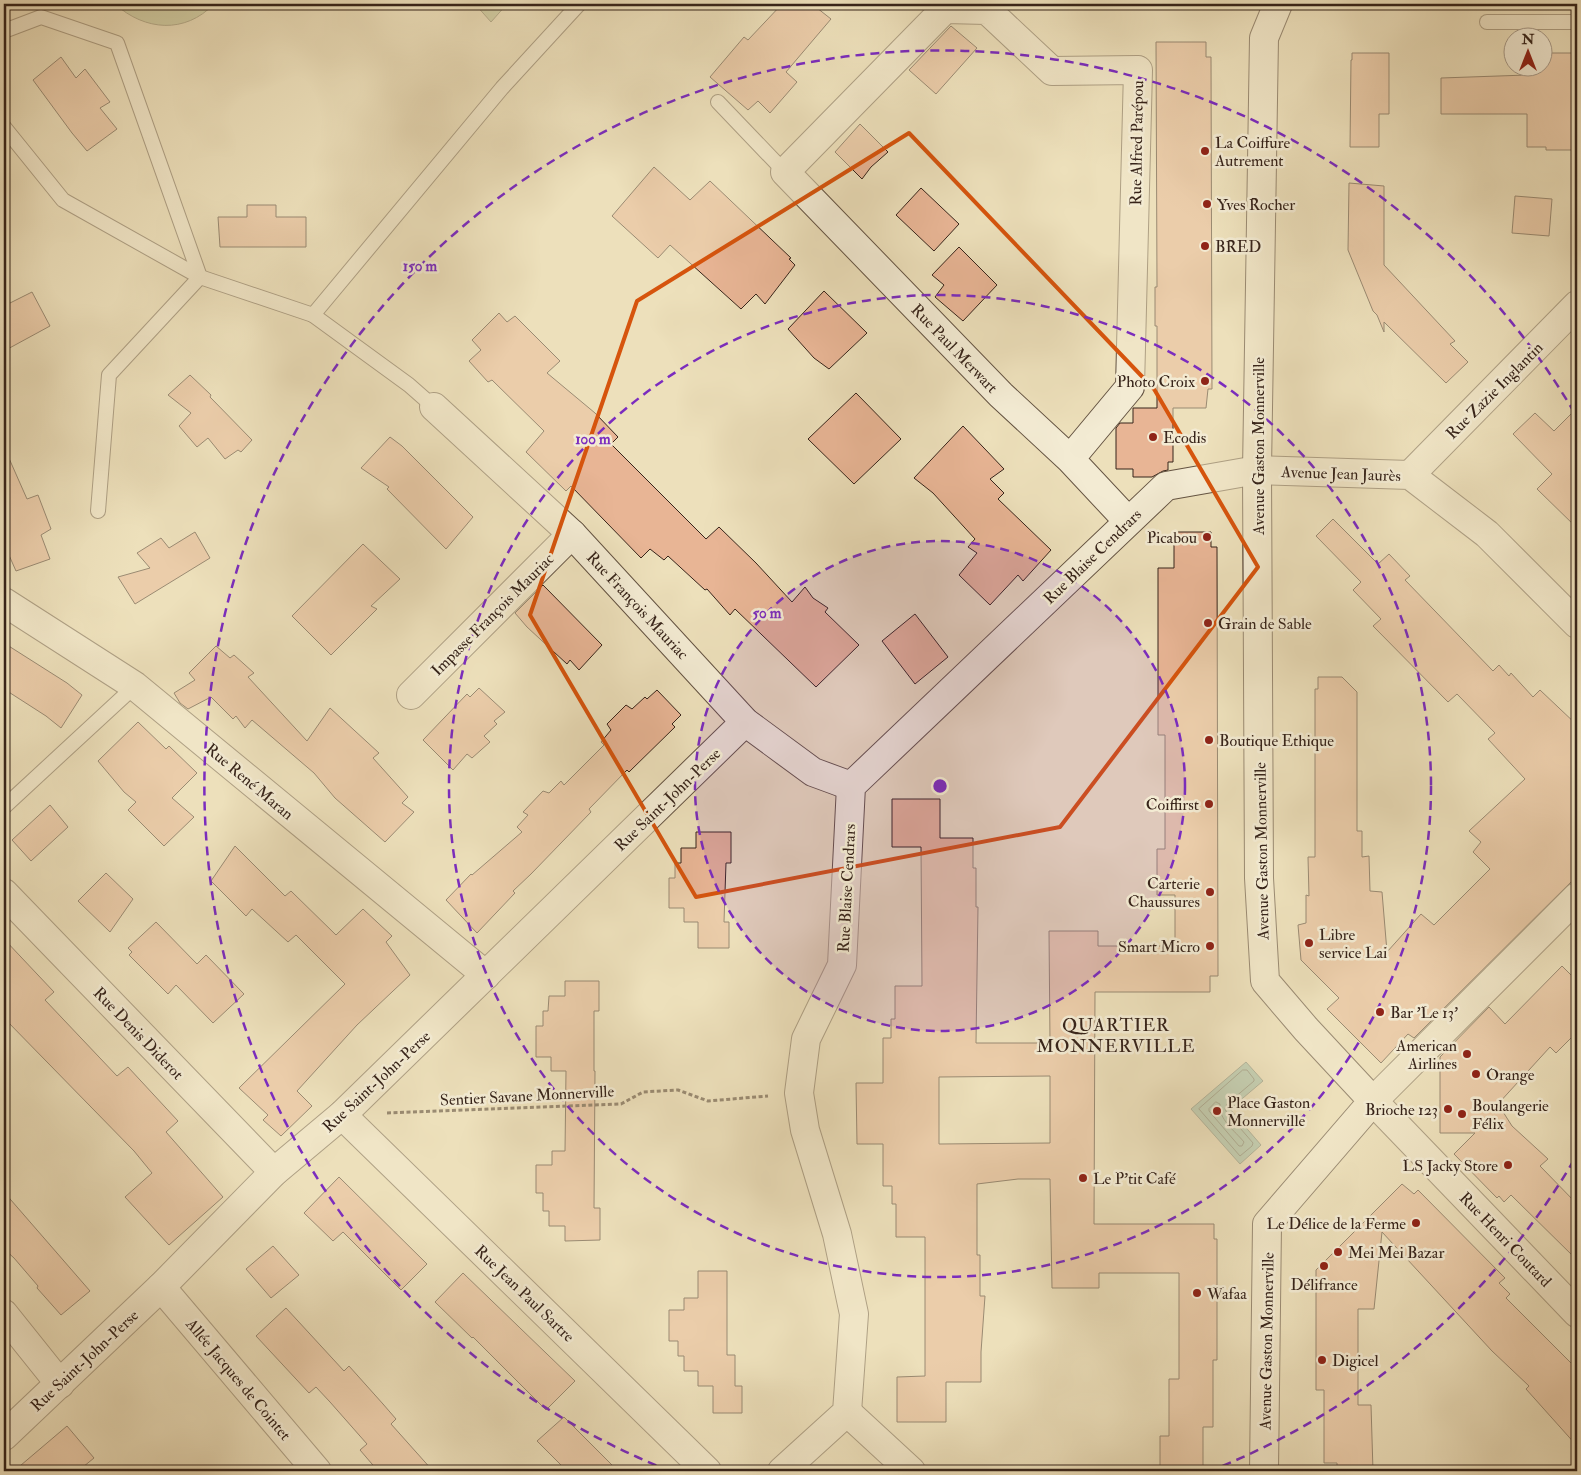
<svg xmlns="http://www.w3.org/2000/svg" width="1581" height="1475" font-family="'IM FELL Double Pica',serif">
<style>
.green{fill:#b8c291;stroke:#787356}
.water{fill:#9abeab;stroke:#728071}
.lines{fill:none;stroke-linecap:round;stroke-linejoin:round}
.shore{stroke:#687162;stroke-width:1}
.building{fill:#e8b595;stroke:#37241a;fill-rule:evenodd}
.lane-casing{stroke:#645342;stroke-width:16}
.street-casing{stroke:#645342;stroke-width:30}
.secondary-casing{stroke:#37241a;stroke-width:30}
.path{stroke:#37241a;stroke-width:3;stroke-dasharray:4 2.5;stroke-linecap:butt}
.lane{stroke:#f3ebd3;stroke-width:14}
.street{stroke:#f3ebd3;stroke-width:28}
.secondary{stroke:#f3ebd3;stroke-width:28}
.marked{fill:none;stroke:#d6540d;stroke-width:4;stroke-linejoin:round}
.ring{fill:none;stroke:#7b2cbf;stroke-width:2.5;stroke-dasharray:9 6}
.poi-dot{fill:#8f2418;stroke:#f3ebd3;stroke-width:2}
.labels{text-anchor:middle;stroke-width:5;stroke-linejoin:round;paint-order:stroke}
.poi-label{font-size:16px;fill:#37241a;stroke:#f3ebd3;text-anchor:start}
.street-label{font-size:16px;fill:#37241a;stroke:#f3ebd3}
.neighbourhood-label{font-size:18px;letter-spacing:1px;fill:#37241a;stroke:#f3ebd3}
.centre{fill:#7b2cbf;stroke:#f3ebd3;stroke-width:2.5}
.ring-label{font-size:15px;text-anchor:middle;font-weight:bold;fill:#7b2cbf;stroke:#f3ebd3;stroke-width:5;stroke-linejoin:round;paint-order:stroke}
</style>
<rect width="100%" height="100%" fill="#ede0bb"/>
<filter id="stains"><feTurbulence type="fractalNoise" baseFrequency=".004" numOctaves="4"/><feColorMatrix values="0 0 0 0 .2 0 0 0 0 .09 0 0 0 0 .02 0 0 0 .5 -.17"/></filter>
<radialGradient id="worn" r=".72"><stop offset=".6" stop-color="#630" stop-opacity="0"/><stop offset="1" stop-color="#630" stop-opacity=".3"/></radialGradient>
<g class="green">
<path d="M115,4H214C185,34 145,31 115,4Z"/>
<polygon points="475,4 507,4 491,22"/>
</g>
<polygon class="water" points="1246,1062 1263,1081 1230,1109 1261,1145 1240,1164 1191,1109"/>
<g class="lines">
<g class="shore">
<polygon points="1243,1070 1247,1070 1254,1079 1254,1081 1227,1104 1225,1109 1227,1113 1253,1143 1252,1146 1240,1156 1199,1109"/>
<path d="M1216,1102L1220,1104C1218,1119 1235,1131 1244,1142L1242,1146H1239L1209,1111V1109Z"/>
</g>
</g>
<g class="building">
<polygon points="782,4 812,4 831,19 786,72 797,82 770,113 758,101 748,110 710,77 744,37 748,40"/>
<polygon points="951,26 977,48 936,94 909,70"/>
<polygon points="1156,42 1206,42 1206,57 1211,57 1212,389 1208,389 1206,408 1173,408 1173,462 1168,462 1168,470 1163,471 1152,477 1133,477 1133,469 1116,469 1116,428 1120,423 1133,423 1133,408 1157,408 1157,326 1155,326 1155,287 1157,287"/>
<polygon points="1352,53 1389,53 1389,114 1379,114 1379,147 1350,147 1351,60 1352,60"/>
<polygon points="1544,53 1577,53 1577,150 1546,150 1546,147 1527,147 1527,114 1441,114 1441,78 1527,75 1526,68 1544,68"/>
<polygon points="61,57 76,78 85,69 110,102 100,108 117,129 87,151 72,133 33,80"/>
<polygon points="860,124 888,152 871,167 862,179 835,152"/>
<polygon points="654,167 690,200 710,181 791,258 789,259 795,265 765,304 756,294 741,309 670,245 658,258 612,216"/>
<polygon points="1349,183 1384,186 1384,265 1455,341 1450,344 1468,362 1446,383 1384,322 1384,332 1377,315 1373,311 1348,250"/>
<polygon points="921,188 959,224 934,251 896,215"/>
<polygon points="1515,196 1552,199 1549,236 1512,233"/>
<polygon points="247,205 276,205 276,217 306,217 306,247 220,247 218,217 247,217"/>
<polygon points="959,247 997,285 963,321 935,297 944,285 932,275"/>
<polygon points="824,291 867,333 829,369 814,358 788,329"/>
<polygon points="32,292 50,326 4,351 4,306"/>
<polygon points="499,313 507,322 515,316 560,361 547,373 595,413 618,437 611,444 706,539 719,527 756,563 792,602 805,587 813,598 828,608 825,612 859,645 816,687 735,609 730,615 707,589 705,590 668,556 664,560 650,549 641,558 571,486 566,491 526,452 544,431 492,380 488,382 469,361 481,350 472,340"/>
<polygon points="190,375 211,395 210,397 252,440 241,452 238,450 225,459 208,438 197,447 179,426 191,413 168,395"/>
<polygon points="856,393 901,439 854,484 808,439"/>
<polygon points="1577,408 1577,528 1537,489 1552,474 1513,434 1535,413 1554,431"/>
<polygon points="963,426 1004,469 990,479 1004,493 998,499 1051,550 1023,581 1018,575 990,605 959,575 977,553 968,547 975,539 933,493 914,478"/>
<polygon points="390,437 402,446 473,517 446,549 387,489 389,487 361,468"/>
<polygon points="4,447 27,499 38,495 51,529 41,535 50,559 16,571 4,544"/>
<polygon points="1333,519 1378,564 1389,554 1410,576 1405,580 1493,671 1499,665 1509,676 1511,673 1533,697 1540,690 1577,725 1577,876 1414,1038 1408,1034 1381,1063 1327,1009 1339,998 1301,960 1298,925 1306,923 1306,895 1309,896 1308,857 1315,857 1315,689 1318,689 1318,677 1342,677 1357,692 1357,831 1362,831 1362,857 1369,856 1370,891 1382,892 1387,952 1421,914 1434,925 1490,869 1473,852 1481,842 1469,831 1525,779 1488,739 1495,733 1457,694 1448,702 1373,626 1381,619 1353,590 1361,582 1316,536"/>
<polygon points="195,532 210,558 135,604 118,577 150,568 137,553 161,538 169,548"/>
<path d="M1174,532H1211V547H1217L1218,976H1210V992H1095L1094,1224H1214V1239H1217V1360H1213V1427H1203V1471H1160V1436H1169V1379H1179V1273H1099V1288H1052L1050,1179H1018L977,1184V1255H980V1296H985L981,1352V1382H946V1422H897V1377L925,1376V1237H896V1204H892V1186H883V1144H857L856,1083H883V1038H891V1019H895V986H922L921,847H892V799H940V838H973V868H976V907H978L976,1043H1050L1049,931H1098V946H1175V895H1157V849H1165V735H1158V568H1174ZM1050,1076V1143L939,1144V1077Z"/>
<polygon points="363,544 400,579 371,606 377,609 331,655 292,616"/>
<polygon points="543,585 602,645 579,670 570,660 567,664 527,627 515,613"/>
<polygon points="915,614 948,657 915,684 882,641"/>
<polygon points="4,643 67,683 82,695 61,728 46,716 4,689"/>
<polygon points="216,646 230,658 234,655 254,673 248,677 307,741 330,708 379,753 373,758 408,797 402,803 414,812 385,842 335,798 314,773 252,720 245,728 236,716 233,719 211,697 188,709 180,703 174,693 195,680 189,673"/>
<polygon points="479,688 505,712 494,721 497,724 484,736 490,742 472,758 467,754 453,770 423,740 467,694 470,697"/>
<polygon points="657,690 681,715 672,724 675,727 629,772 627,770 589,809 591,812 531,874 513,891 515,893 477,933 446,900 471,874 472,875 522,832 517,827 528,815 523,812 543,791 549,793 561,781 564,785 604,745 601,742 611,730 607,724 626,705 632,709 645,697 647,699"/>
<polygon points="138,722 166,749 169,746 197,773 172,798 194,817 164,846 128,810 136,802 124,792 98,761"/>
<polygon points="50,805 68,827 31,861 12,840"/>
<polygon points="696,832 731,832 731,863 726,863 724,922 729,922 729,948 698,948 698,922 684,922 684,908 669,908 669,878 675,878 675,863 681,863 681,848 696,848"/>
<polygon points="235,846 285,896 291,891 336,935 363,909 392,936 386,942 410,975 357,1025 297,1091 312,1106 281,1136 263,1120 268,1115 239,1088 345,984 296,935 288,942 252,909 246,916 211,881"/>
<polygon points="106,873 133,899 110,932 78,901"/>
<polygon points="156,922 197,964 206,955 244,994 213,1023 176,985 168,994 129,955 132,952 128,948"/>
<polygon points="4,939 54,992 45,1000 117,1076 128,1067 178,1121 166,1132 223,1197 169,1245 125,1197 152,1173 134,1151 4,1018"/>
<polygon points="1562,966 1577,981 1577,1032 1556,1053 1550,1047 1498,1104 1512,1126 1548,1159 1540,1166 1577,1204 1577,1260 1511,1195 1504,1202 1499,1196 1497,1198 1454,1154 1475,1133 1440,1133 1440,1057 1489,1007 1505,1024"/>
<polygon points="565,981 599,981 599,1011 594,1011 594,1071 595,1071 594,1208 600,1208 600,1240 565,1241 565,1226 549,1226 549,1211 543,1211 543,1193 536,1193 536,1165 552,1165 552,1151 565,1151 566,1071 551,1071 551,1057 536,1057 536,1026 543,1026 543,1011 548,1011 549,996 565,996"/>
<polygon points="339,1177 427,1264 401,1290 343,1232 333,1241 304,1213"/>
<polygon points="1402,1184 1414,1194 1418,1190 1505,1278 1499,1283 1510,1294 1506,1298 1577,1369 1577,1446 1526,1389 1529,1386 1492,1351 1382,1232 1374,1309 1358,1309 1358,1405 1371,1405 1373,1471 1337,1471 1337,1463 1324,1463 1324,1390 1316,1390 1316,1270"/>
<polygon points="4,1192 90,1291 61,1315 37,1288 38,1286 14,1258 4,1249"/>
<polygon points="273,1246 299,1275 271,1298 246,1269"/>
<polygon points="698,1271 727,1271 727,1355 735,1355 735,1386 742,1386 742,1413 713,1413 713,1386 698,1386 698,1371 684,1371 684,1356 678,1356 678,1341 669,1341 669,1310 684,1310 684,1298 698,1298"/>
<polygon points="463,1273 575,1381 546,1410 473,1337 472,1338 435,1302"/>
<polygon points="286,1308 344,1371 349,1366 383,1404 396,1419 391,1424 433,1471 378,1471 360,1450 367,1444 330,1402 316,1387 309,1393 256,1336"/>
<polygon points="564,1417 618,1471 567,1471 537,1441"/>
<polygon points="67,1426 94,1458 78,1471 14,1471"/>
</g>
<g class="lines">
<g class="lane-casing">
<g id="lane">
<polyline points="1487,22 1577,22"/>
<polyline points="4,31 41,17 117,43 200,277 109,375 98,511"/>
<polyline points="718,102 785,172"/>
<polyline points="4,127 63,200 200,277 313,315"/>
<polyline points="434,407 409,385 313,315 502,88 579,4"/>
<polyline points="4,807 135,686"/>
</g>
</g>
<g class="street-casing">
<g id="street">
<polyline points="434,407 572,534 745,722 813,772 851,786"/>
<polyline points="1070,459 1130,387 1138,70 1052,71 987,10 945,9 785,172 1001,395 1070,459 1128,521"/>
<polyline points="1410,475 1577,305"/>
<polyline points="4,602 135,686 486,975"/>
<polyline points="411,695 572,534"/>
<polyline points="4,893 274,1172"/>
<polyline points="1577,897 1373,1101 1577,1313"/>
<polyline points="342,1115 707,1471"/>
<polyline points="161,1287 317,1471"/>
<polyline points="4,1314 60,1384"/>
<polyline points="847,1412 911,1471"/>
<polyline points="4,1436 161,1287 274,1172 342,1115 745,722"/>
<polyline points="782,1471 847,1412 854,1314 837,1234 805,1130 799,1093 806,1039 842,965 851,786 1166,486 1257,470 1410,475 1487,534 1577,624"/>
</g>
</g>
<g class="secondary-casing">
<polyline id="secondary" points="1264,1471 1267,1224 1373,1101 1306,1029 1265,981 1259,878 1257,470 1264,38 1278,4"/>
</g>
<polyline class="path" points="387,1113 621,1104 643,1092 678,1090 708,1101 768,1096"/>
<use href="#lane" class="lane"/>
<use href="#street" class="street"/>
<use href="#secondary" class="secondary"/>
</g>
<path d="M0 0H1581V1475H0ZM909,133L1154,389L1258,567L1060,827L696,897L530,615L637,301Z" fill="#ede0bb" fill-opacity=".55" fill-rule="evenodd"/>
<path class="marked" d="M909,133L1154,389L1258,567L1060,827L696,897L530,615L637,301Z"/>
<circle cx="940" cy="786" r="245" fill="#7b2cbf" fill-opacity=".12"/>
<g class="ring">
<circle cx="940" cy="786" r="245"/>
<circle cx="940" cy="786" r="491"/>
<path d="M1574 1160A736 736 0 0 1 1210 1471M670 1471A736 736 0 1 1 1574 412"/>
</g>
<g class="poi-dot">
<circle cx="1205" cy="151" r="5"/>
<circle cx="1207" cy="204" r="5"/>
<circle cx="1205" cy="246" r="5"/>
<circle cx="1205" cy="381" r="5"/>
<circle cx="1153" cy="437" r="5"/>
<circle cx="1207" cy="537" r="5"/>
<circle cx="1208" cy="623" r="5"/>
<circle cx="1209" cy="740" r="5"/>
<circle cx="1209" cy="804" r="5"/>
<circle cx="1210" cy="892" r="5"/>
<circle cx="1309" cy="943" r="5"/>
<circle cx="1210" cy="946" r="5"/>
<circle cx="1380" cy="1012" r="5"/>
<circle cx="1467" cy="1054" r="5"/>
<circle cx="1476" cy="1074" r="5"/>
<circle cx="1448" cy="1109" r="5"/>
<circle cx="1217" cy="1111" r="5"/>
<circle cx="1462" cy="1114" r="5"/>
<circle cx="1508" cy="1165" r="5"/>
<circle cx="1083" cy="1178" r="5"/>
<circle cx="1416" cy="1223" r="5"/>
<circle cx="1338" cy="1252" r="5"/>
<circle cx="1324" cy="1266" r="5"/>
<circle cx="1197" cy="1293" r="5"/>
<circle cx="1322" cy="1360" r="5"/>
</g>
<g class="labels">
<g class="poi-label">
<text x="1215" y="148">La Coiffure<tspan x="1215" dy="18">Autrement</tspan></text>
<text x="1217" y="210">Yves Rocher</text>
<text x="1215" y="252">BRED</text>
<text x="1195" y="387" text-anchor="end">Photo Croix</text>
<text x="1163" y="443">Ecodis</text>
<text x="1197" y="543" text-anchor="end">Picabou</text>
<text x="1218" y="629">Grain de Sable</text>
<text x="1219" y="746">Boutique Ethique</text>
<text x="1199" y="810" text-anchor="end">Coiffirst</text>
<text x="1200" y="889" text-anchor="end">Carterie<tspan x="1200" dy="18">Chaussures</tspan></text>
<text x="1319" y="940">Libre<tspan x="1319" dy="18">service Lai</tspan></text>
<text x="1200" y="952" text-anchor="end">Smart Micro</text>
<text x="1390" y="1018">Bar 'Le 13'</text>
<text x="1457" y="1051" text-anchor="end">American<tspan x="1457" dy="18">Airlines</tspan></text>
<text x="1486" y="1080">Orange</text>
<text x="1227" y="1108">Place Gaston<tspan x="1227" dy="18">Monnerville</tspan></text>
<text x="1472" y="1111">Boulangerie<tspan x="1472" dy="18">Félix</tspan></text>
<text x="1438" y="1115" text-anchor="end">Brioche 123</text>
<text x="1498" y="1171" text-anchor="end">LS Jacky Store</text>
<text x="1093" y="1184">Le P'tit Café</text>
<text x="1406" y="1229" text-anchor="end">Le Délice de la Ferme</text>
<text x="1348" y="1258">Mei Mei Bazar</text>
<text x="1324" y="1290" text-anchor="middle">Délifrance</text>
<text x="1207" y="1299">Wafaa</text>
<text x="1332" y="1366">Digicel</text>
</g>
<g class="street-label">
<text transform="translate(1136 143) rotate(-89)" y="6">Rue Alfred Parépou</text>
<text transform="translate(955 348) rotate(46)" y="6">Rue Paul Merwart</text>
<text transform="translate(1494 390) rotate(-45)" y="6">Rue Zazie Inglantin</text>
<text transform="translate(1258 446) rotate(-90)" y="6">Avenue Gaston Monnerville</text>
<text transform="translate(1341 473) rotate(2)" y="6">Avenue Jean Jaurès</text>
<text transform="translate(1092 556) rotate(-44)" y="6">Rue Blaise Cendrars</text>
<text transform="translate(638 605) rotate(47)" y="6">Rue François Mauriac</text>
<text transform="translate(492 614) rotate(-45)" y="6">Impasse François Mauriac</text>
<text transform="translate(250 781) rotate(40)" y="6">Rue René Maran</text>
<text transform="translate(667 799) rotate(-44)" y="6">Rue Saint-John-Perse</text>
<text transform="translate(1261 851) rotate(-91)" y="6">Avenue Gaston Monnerville</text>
<text transform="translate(846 888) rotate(-87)" y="6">Rue Blaise Cendrars</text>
<text transform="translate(139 1033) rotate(46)" y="6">Rue Denis Diderot</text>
<text transform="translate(376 1081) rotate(-43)" y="6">Rue Saint-John-Perse</text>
<text transform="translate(527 1095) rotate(-3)" y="6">Sentier Savane Monnerville</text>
<text transform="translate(1506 1239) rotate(46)" y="6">Rue Henri Coutard</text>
<text transform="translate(525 1293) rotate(44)" y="6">Rue Jean Paul Sartre</text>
<text transform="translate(1266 1341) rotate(-89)" y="6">Avenue Gaston Monnerville</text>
<text transform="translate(84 1360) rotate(-43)" y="6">Rue Saint-John-Perse</text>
<text transform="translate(239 1379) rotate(50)" y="6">Allée Jacques de Cointet</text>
</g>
<g class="neighbourhood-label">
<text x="1116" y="1031">QUARTIER<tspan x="1116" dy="21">MONNERVILLE</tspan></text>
</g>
</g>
<circle cx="940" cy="786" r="8" class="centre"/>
<g class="ring-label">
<text x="420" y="271">150 m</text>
<text x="593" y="444">100 m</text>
<text x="767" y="618">50 m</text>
</g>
<rect width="1581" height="1475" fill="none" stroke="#ede0bb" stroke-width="20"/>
<rect x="5" y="5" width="1571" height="1465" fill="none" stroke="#37241a" stroke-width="2.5"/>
<rect x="10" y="10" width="1561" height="1455" fill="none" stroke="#37241a"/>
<g transform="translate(1528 52)"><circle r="24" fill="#f3ebd3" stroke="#a89b89"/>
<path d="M0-4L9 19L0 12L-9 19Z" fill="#8f2418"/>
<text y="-8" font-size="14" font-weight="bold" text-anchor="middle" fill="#37241a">N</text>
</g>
<rect width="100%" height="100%" filter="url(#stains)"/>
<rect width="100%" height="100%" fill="url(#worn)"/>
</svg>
